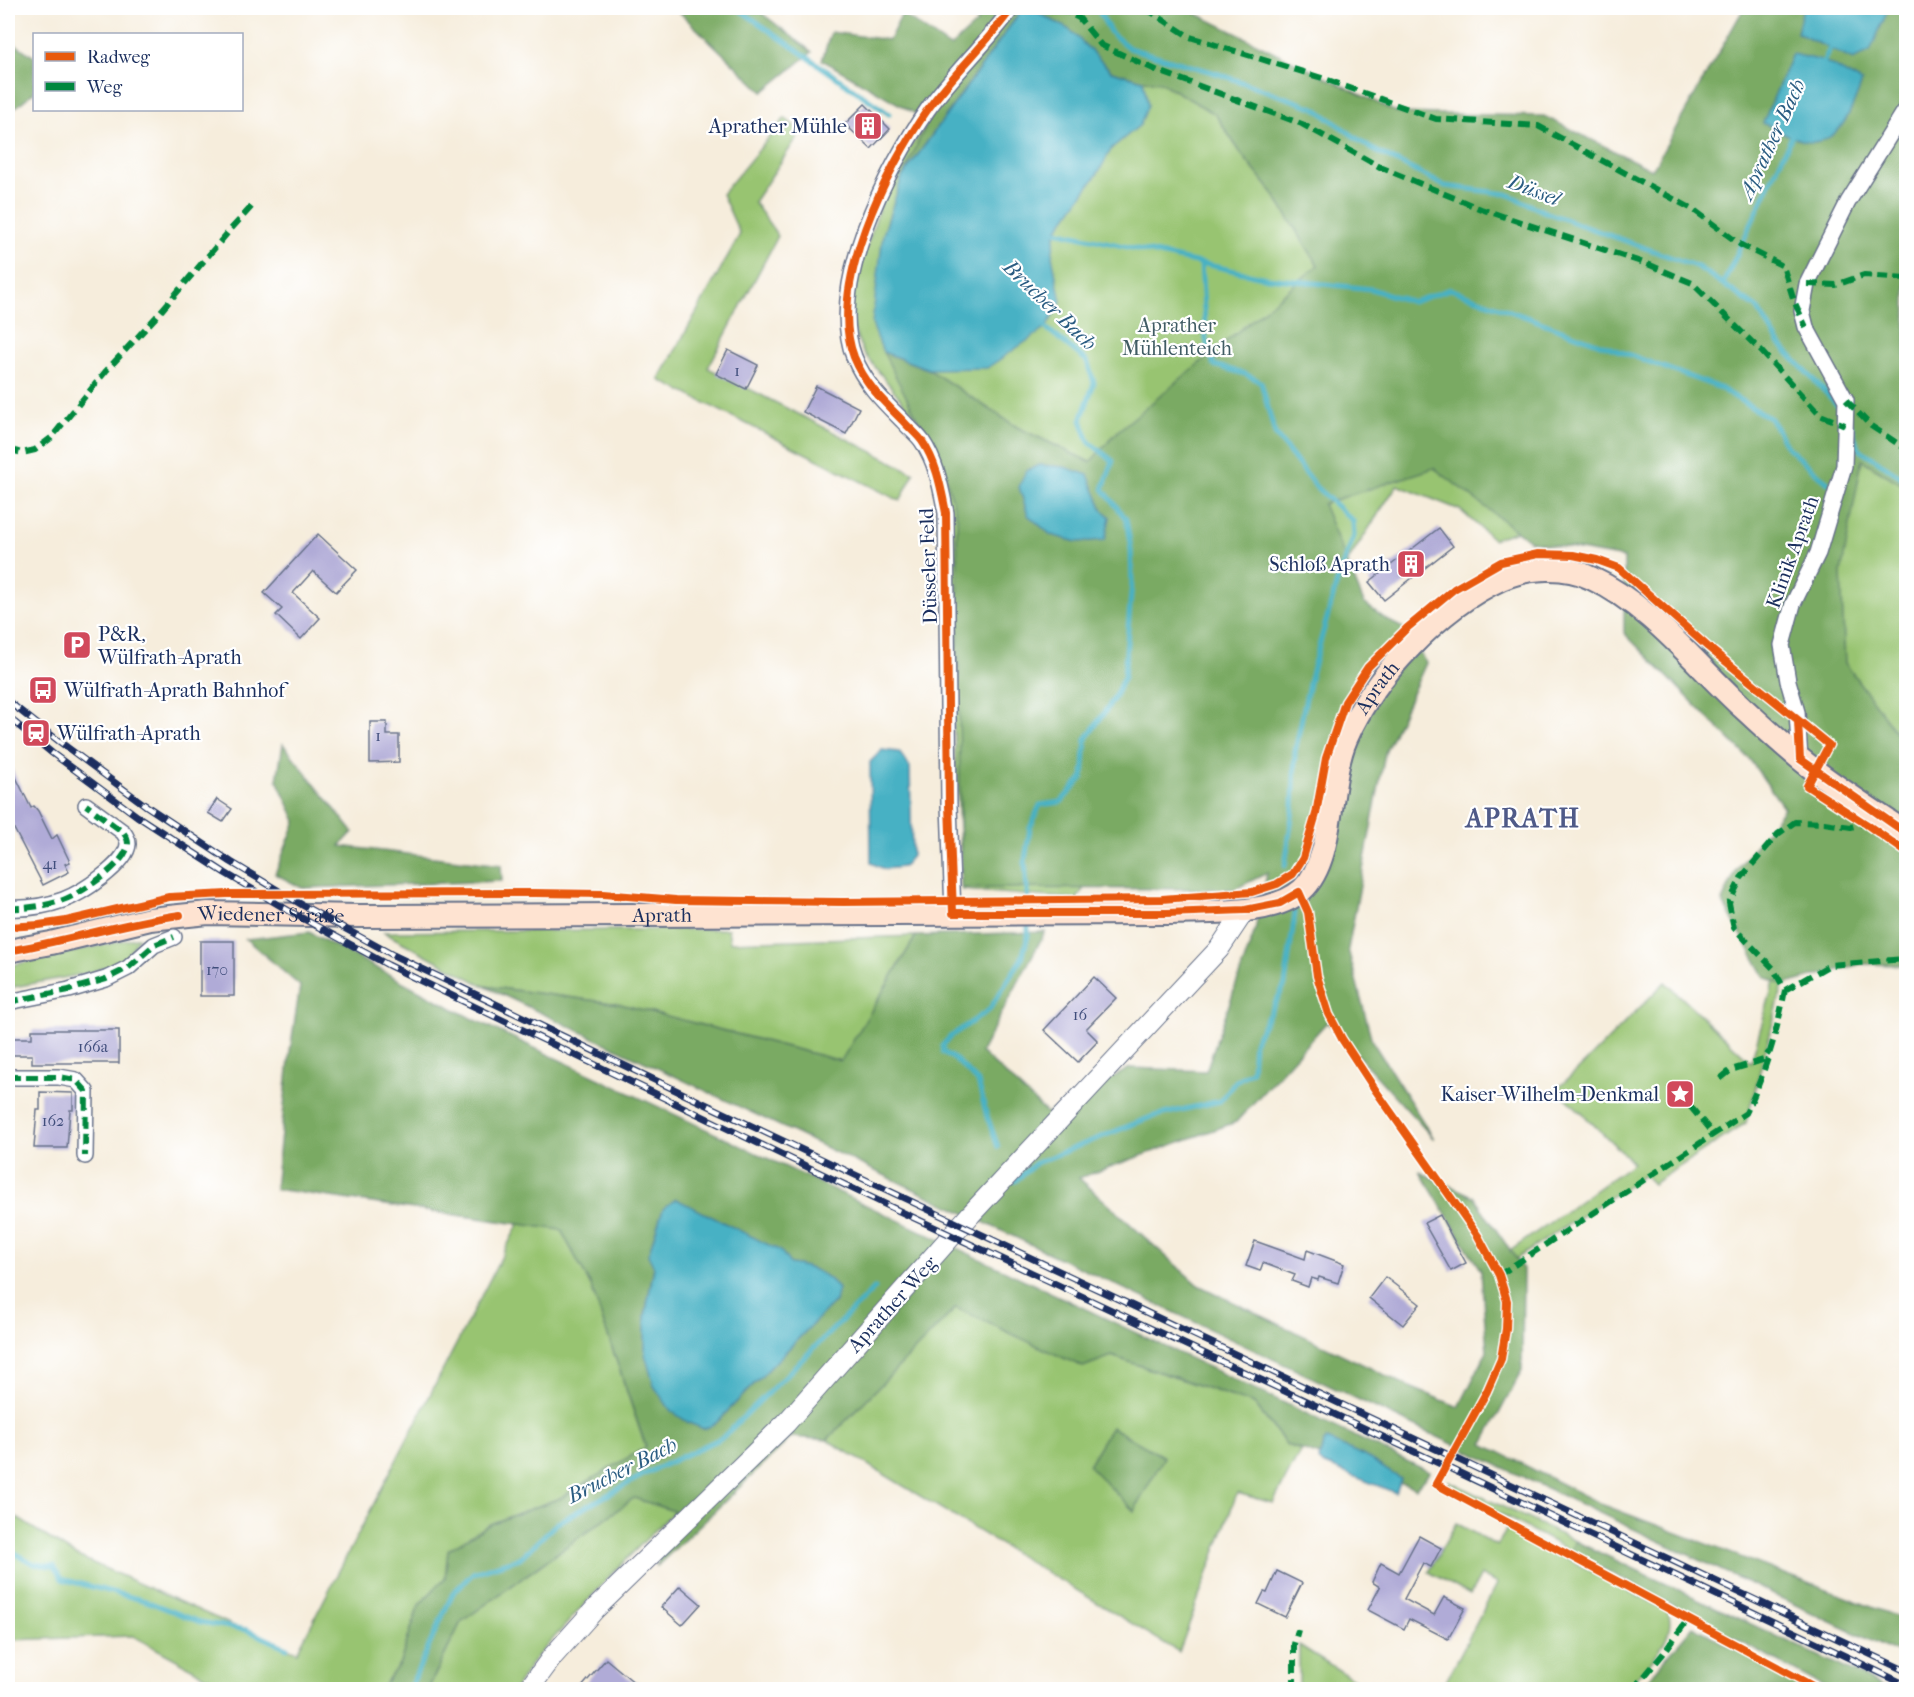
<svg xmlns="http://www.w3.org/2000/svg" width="1914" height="1697" font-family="'IM FELL French Canon',serif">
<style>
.green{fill:#98c471;stroke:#5a7a68;stroke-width:1.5}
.forest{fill:#7aaa63;stroke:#4a6c60;stroke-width:1.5;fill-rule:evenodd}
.water{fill:#46b1c4;stroke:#307091;stroke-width:1.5}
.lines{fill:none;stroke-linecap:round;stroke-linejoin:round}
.stream{stroke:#46b1c4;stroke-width:5}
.building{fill:#b0abd7}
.minor-casing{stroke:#68728a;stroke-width:18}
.tertiary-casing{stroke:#68728a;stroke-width:22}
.secondary-casing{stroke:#68728a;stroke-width:26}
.minor{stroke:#fff;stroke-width:15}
.tertiary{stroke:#fff;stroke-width:20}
.secondary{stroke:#fee3d1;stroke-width:22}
.rail-casing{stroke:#1b2f5e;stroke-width:7}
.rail{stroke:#fff;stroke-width:4.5;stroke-dasharray:14;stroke-linecap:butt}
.quiet{stroke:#00873e;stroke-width:6;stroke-dasharray:12 6;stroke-linecap:butt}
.cycleway-casing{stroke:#fff;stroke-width:11}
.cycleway{stroke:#e8590c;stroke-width:8}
.labels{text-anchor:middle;stroke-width:4.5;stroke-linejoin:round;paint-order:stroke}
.number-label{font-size:16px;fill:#404e7c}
.poi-label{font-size:20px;fill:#1b2f5e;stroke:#fff;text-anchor:end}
.park-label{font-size:20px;fill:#405c64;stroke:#fff}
.street-label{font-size:20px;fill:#1b2f5e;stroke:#fff}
.water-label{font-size:21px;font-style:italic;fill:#2a5c82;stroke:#fff}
.district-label{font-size:26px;font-weight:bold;letter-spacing:1.5px;fill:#4f5a88;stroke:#fff}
</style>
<rect width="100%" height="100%" fill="#fff"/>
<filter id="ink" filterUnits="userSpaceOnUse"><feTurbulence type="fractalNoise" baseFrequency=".0167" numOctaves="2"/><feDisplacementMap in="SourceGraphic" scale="12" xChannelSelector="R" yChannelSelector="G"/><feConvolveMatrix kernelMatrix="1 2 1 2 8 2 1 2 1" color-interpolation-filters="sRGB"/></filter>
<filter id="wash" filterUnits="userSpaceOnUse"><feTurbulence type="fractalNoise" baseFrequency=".008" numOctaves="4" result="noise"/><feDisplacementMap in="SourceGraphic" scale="24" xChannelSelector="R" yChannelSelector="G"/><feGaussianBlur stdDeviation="1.35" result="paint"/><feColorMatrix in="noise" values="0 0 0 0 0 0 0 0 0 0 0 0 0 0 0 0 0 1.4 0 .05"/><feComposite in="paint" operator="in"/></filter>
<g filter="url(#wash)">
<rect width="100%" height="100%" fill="#f6eddc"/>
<g class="green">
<polygon points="1010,8 1092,8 1906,448 1906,789 1612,545 1556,525 1517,531 1493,539 1460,510 1397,485 1344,567 1163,767 1077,899 962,890 940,448 863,352 850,320 851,294 891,174"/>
<polygon points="785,118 801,132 754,202 778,236 708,368 914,473 900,501 659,380 740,234 722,194"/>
<polygon points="728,929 730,942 916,936 842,1061 620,1004 484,986 383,932"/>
<polygon points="139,937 124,961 84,974 8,988 8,966"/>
<polygon points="1774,981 1783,985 1746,1123 1653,1184 1644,1175 1516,1259 1510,1251 1633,1163 1557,1089 1586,1062 1665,982 1751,1062"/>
<polygon points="519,1223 561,1230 591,1286 646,1448 560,1498 490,1524 445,1578 419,1605 400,1663 381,1689 230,1689 133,1636 8,1640 8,1512 75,1555 243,1630 297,1652"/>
<polygon points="956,1307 1083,1367 1111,1356 1254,1404 1287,1445 1301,1450 1273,1503 1237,1493 1179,1652 827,1440"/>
<polygon points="1449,1481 1575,1541 1570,1551 1454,1489 1448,1485"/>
<polygon points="634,1498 674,1511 611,1575 533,1661 515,1689 428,1690 461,1622"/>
<path d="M1456,1523L1497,1546L1508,1527L1668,1612C1679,1638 1641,1672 1626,1689H1442L1497,1584L1481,1575L1470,1595L1429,1572Z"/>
<polygon points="1299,1645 1369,1689 1299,1689"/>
</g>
<g class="forest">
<polygon points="675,8 755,8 812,52 763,92"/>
<polygon points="966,8 1023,8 902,177 928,121 822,60 831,32 889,40 902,14 950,47 978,22"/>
<polygon points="1030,8 1185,8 1398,113 1544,116 1652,170 1744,8 1906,8 1906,487 1862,460 1841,573 1845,663 1895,731 1906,740 1906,965 1861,964 1783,985 1765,977 1722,901 1736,871 1784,808 1750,760 1624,633 1624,558 1530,541 1434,468 1323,504 1364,603 1387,620 1405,629 1426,663 1385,753 1348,949 1372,1041 1434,1139 1327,1022 1236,1122 1079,1178 1198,1285 1412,1388 1459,1407 1487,1351 1481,1271 1420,1172 1473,1196 1523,1269 1522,1370 1483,1444 1601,1504 1906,1620 1906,1657 1427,1432 484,986 620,1004 841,1061 916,936 1045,932 981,1052 1047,1113 1130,1068 1206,1071 1255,930 1267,873 1235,889 961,888 957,517 944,470 883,352 928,369 1017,427 1090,462 1119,430 1318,265 1272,192 1242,155 1215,114 1160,82 1143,80 1111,71 1070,30"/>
<polygon points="8,39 34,57 34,92 8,114"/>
<polygon points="283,744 353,832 340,846 501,865 502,881 302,888 275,874 296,821 277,780"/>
<path d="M309,932L469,1017L1430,1472L1416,1488L1287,1445L1254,1404L1112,1356L1083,1367L956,1308L827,1440L792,1437L656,1567L674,1511L634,1498L461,1622L428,1689H381L400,1663L419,1605L445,1578L448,1550L490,1524L560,1498L646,1447L591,1286L561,1230L275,1189L290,1051L300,986L246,939ZM790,1264C808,1266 827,1273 838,1289L835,1301L715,1424L703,1429L645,1316L654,1267Z"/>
<polygon points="1111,1427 1164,1457 1134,1511 1088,1465"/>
<polygon points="1575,1541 1889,1689 1829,1689 1570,1551"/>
<polygon points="1693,1626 1809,1689 1640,1689"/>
</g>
<g class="water">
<polygon points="1023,8 1030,8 1070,30 1111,71 1143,80 1148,105 1140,125 1112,148 1098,173 1056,231 1052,256 1061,302 1046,328 987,368 928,369 883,352 872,324 883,235 902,177"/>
<polygon points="1803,8 1889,8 1870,51 1853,60 1797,33"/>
<path d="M1792,54L1824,61L1862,82C1853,105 1843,142 1811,142C1798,142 1775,128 1763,123Z"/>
<polygon points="1039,465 1064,467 1088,475 1103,510 1110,517 1105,540 1077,542 1051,535 1028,515 1019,487 1026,471"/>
<polygon points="882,750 899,752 910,767 912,856 903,867 884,869 871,863 870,762"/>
<path d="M676,1199L781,1251L790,1264C808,1266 827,1273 838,1289L835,1301L715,1424L704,1429L689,1423L671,1411L654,1386L645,1354V1316L654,1267L648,1255L663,1209Z"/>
<polygon points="1327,1440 1365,1456 1401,1479 1396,1493 1323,1464 1319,1460 1323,1444"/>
</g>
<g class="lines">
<g class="stream">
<polyline points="737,8 889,114"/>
<polyline points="1097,8 1111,33 1129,48 1219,74 1315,108 1370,148 1445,186 1507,194 1545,212 1698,267 1757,308 1779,343 1842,410"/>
<polyline points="1822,65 1832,44"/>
<polyline points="1052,228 1056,231 1267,278 1371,289 1413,302 1450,289 1720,388 1771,419 1787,447 1828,483"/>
<polyline points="1201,263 1206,340 1214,365 1245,374 1261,382 1275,434 1316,487 1353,521 1354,536 1340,572 1310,678 1295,752 1293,809 1285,866"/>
<polyline points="1723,284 1794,132"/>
<polyline points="1851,425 1858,448 1906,480"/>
<polyline points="1028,907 1025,860 1030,828 1040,805 1061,802 1083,777 1086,739 1113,700 1124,677 1132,582 1131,549 1126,519 1103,489 1113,461 1089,442 1081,420 1094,383 1087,361 1041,324"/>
<polyline points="998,1147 986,1113 978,1082 956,1060 943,1052 943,1045 951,1036 989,1010 1022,958 1028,936 1028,919"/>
<polyline points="1015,1181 1036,1163 1151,1117 1220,1101 1236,1081 1252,1071 1254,1042 1285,985 1295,913"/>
<polyline points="8,1549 34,1564 54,1566 62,1579 146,1601 200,1622 247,1630 287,1648"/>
<polyline points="409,1690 453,1593 473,1573 520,1558 557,1523 645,1474 723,1437 875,1288"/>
</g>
</g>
<g id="blocks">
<g class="building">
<polygon points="865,104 890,129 871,149 845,124"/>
<polygon points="728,350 758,365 746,389 716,374"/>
<polygon points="816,386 859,408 846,434 803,412"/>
<polygon points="1439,528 1453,546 1384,600 1369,582"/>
<polygon points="318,534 357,570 336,592 313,571 293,593 320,618 301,639 276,615 282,609 264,593"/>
<polygon points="370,722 387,722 387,735 399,735 399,762 370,763"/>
<polygon points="8,761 31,808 34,806 38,811 52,839 57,835 70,862 65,864 69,872 43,885 8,817"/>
<polygon points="217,799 232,809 223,822 208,813"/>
<rect x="200" y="941" width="34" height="55"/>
<polygon points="1094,977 1116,998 1086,1029 1098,1041 1078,1062 1044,1030"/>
<polygon points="32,1030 119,1030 119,1063 32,1063 32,1055 8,1055 8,1038 32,1038"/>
<polygon points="40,1092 73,1093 73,1110 70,1110 67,1148 34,1148 37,1110 40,1110"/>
<polygon points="1440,1215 1466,1263 1451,1271 1424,1223"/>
<polygon points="1255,1241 1305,1259 1307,1250 1344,1264 1338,1283 1319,1277 1318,1280 1311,1278 1308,1287 1292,1281 1295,1275 1263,1263 1260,1271 1246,1266"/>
<polygon points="1385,1277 1420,1304 1403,1325 1369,1298"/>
<polygon points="1419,1536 1441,1548 1431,1567 1423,1563 1404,1599 1434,1615 1444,1597 1465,1608 1448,1639 1409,1619 1404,1629 1368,1610 1380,1587 1372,1582 1381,1563 1399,1573"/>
<polygon points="1277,1571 1302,1583 1285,1617 1258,1604 1264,1592 1267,1593"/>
<polygon points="680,1586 701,1604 682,1625 661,1607"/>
<polygon points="606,1659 642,1689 580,1689"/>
</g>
</g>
</g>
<g filter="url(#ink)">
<use href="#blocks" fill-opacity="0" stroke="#68728a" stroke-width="1.5"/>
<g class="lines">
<g class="minor-casing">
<g id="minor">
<polyline points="1800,759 1797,712 1788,681 1782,645 1793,604 1818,553 1844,466 1846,400 1806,327 1802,311 1807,284 1848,202 1906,109"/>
<path d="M8,908C25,909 46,906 63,900C80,894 127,864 128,844C128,839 126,836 123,832L86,805"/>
<path d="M953,913L949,805L946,513C941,488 937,463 922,441C917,434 909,428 903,421C883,401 865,384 854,357C827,286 887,167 928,109C954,73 987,43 1012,8"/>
<polyline points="8,1002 69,990 106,979 128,968 154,945 174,937"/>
<polyline points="8,1077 59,1077 76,1080 86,1091 85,1156"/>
</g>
</g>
<g class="tertiary-casing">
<polyline id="tertiary" points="528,1690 553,1656 596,1608 786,1423 971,1214 1219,949 1245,910"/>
</g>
<g class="secondary-casing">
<g id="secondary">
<path id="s1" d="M8,951L51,943L150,919L208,913L358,916L1167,913C1205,911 1272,917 1302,890C1336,858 1327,783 1346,739C1372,678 1440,607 1501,579C1528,567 1565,565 1591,578C1650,605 1696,665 1743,708C1766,729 1789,751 1813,769C1843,792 1875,812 1906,833"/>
</g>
</g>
<use href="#minor" class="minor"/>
<use href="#tertiary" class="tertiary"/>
<use href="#secondary" class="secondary"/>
<g class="rail-casing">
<g id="rail">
<polyline points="8,701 60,742 145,805 231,862 304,906 393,955 686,1095 1906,1671"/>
<polyline points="8,717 52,753 137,816 225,873 291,912 388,965 893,1208 1445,1466 1906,1685"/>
</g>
</g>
<use href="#rail" class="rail"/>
<g class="quiet">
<polyline points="1058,8 1079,18 1101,45 1156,70 1302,124 1380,167 1481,209 1650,265 1692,283 1761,351 1820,415 1845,425"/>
<polyline points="1145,8 1190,37 1322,78 1436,119 1538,126 1694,210 1741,245 1783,266 1794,301 1806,327"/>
<polyline points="1807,284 1836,285 1864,275 1906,278"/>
<polyline points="1846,400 1871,426 1906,449"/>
<polyline points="8,449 22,453 35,450 51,438 106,371 156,317 231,229 254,204"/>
<path d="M8,908C25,909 46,906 63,900C80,894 127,864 128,844C128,839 126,836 123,832L86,805"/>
<polyline points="1785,990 1830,965 1906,959"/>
<polyline points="8,1002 69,990 106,979 128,968 154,945 174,937"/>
<polyline points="8,1077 59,1077 76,1080 86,1091 85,1156"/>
<polyline points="1720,1079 1731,1070 1763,1060 1769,1052"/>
<polyline points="1690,1106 1714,1135"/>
<path d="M1499,1275L1746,1113C1765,1074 1777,1032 1785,990L1773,968L1734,928L1729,903L1741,878L1778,834L1795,822L1824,823L1851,827L1867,823"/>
<polyline points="1294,1690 1294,1644 1298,1630"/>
<polyline points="1633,1690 1663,1654 1688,1619"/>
</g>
<g class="cycleway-casing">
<g id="cycleway">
<path d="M1012,8C987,43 954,73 928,109C887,167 827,286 854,357C865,384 883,401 903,421C909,428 917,434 922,441C937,463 941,488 946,513L949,805L953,913H1167L1245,910L1280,903L1299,892L1308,912L1317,976L1329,1014L1342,1039L1376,1091L1478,1236L1499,1275L1507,1301L1506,1329L1501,1359L1487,1391L1436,1484L1820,1690"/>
<polyline points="1798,721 1800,759 1906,833"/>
<polyline points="8,927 39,925 66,921 169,897 227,894 535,893 603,894 676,900 843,902 1162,899 1252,892 1277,884 1293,874 1303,858 1316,814 1326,758 1345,702 1368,667 1407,628 1454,589 1501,562 1538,554 1573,555 1597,560 1619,568 1708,647 1829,745 1807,786 1866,824 1906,852"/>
<path d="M8,951C66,941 122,923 180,915"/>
</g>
</g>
<use href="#cycleway" class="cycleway"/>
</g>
</g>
<defs>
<g id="building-square" transform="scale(1.5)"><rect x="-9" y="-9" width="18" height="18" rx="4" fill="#d1495b" stroke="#fff"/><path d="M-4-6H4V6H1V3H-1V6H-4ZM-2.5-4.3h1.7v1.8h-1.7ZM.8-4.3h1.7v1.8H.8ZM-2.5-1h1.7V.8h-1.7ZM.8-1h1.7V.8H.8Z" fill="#fff"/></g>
<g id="parking-square" transform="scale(1.5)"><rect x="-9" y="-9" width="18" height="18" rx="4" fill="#d1495b" stroke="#fff"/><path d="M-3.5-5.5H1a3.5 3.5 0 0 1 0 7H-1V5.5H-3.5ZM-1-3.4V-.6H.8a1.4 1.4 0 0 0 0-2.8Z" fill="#fff"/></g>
<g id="bus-square" transform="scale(1.5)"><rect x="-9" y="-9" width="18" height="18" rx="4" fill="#d1495b" stroke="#fff"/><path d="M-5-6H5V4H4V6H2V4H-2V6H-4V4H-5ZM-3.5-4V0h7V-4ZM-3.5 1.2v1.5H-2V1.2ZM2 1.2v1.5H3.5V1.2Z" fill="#fff"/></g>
<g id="station-square" transform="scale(1.5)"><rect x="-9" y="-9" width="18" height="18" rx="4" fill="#d1495b" stroke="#fff"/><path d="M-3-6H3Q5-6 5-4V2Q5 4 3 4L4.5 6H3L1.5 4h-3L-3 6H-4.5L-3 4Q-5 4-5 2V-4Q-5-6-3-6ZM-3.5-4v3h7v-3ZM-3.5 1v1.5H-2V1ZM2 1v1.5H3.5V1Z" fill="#fff"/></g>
<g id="sight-square" transform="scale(1.5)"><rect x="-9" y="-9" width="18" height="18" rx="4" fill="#d1495b" stroke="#fff"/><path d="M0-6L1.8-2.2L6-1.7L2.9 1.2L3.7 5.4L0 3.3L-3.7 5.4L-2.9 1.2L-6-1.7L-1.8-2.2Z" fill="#fff"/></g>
</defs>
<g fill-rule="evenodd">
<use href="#building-square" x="868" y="126"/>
<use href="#building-square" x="1411" y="564"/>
<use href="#parking-square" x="77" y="645"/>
<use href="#bus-square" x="43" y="690"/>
<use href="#station-square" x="36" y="733"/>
<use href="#sight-square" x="1680" y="1094"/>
</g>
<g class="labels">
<g class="number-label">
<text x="737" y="376">1</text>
<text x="378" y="741">1</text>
<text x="50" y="869">41</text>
<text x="217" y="975">170</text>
<text x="1080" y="1020">16</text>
<text x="93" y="1052">166a</text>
<text x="53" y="1126">162</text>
</g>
<g class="poi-label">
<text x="847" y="133">Aprather Mühle</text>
<text x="1390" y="571">Schloß Aprath</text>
<text x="98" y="641" text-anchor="start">P&amp;R,<tspan x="98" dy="23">Wülfrath-Aprath</tspan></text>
<text x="64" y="697" text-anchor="start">Wülfrath-Aprath Bahnhof</text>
<text x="57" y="740" text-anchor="start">Wülfrath-Aprath</text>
<text x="1659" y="1101">Kaiser-Wilhelm-Denkmal</text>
</g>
<g class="park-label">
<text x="1177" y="332">Aprather<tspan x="1177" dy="23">Mühlenteich</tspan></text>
</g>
<g class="street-label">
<text transform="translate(1792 552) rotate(-70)" y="7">Klinik Aprath</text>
<text transform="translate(928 566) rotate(-92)" y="7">Düsseler Feld</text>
<text dy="7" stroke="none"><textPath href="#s1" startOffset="1522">Aprath</textPath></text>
<text dy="7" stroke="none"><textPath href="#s1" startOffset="267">Wiedener Straße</textPath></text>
<text dy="7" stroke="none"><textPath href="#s1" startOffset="658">Aprath</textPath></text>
<text transform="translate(892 1304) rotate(-48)" y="7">Aprather Weg</text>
</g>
<g class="water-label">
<text transform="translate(1772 139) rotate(-65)" y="7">Aprather Bach</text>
<text transform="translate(1534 190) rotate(21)" y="7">Düssel</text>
<text transform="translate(1050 305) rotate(44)" y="7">Brucher Bach</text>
<text transform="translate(622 1470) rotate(-27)" y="7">Brucher Bach</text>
</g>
<g class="district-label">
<text x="1523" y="827">APRATH</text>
</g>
</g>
<rect width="1914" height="1697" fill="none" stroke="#fff" stroke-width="30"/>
<rect x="33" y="33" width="210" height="78" fill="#ffffff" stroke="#a4acbf" stroke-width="1.5"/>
<rect x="45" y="52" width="30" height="9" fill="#e8590c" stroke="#a4acbf" stroke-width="1.5"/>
<text x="87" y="63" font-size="18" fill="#1b2f5e">Radweg</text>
<rect x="45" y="82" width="30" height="9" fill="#00873e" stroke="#a4acbf" stroke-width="1.5"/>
<text x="87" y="93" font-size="18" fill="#1b2f5e">Weg</text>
</svg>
